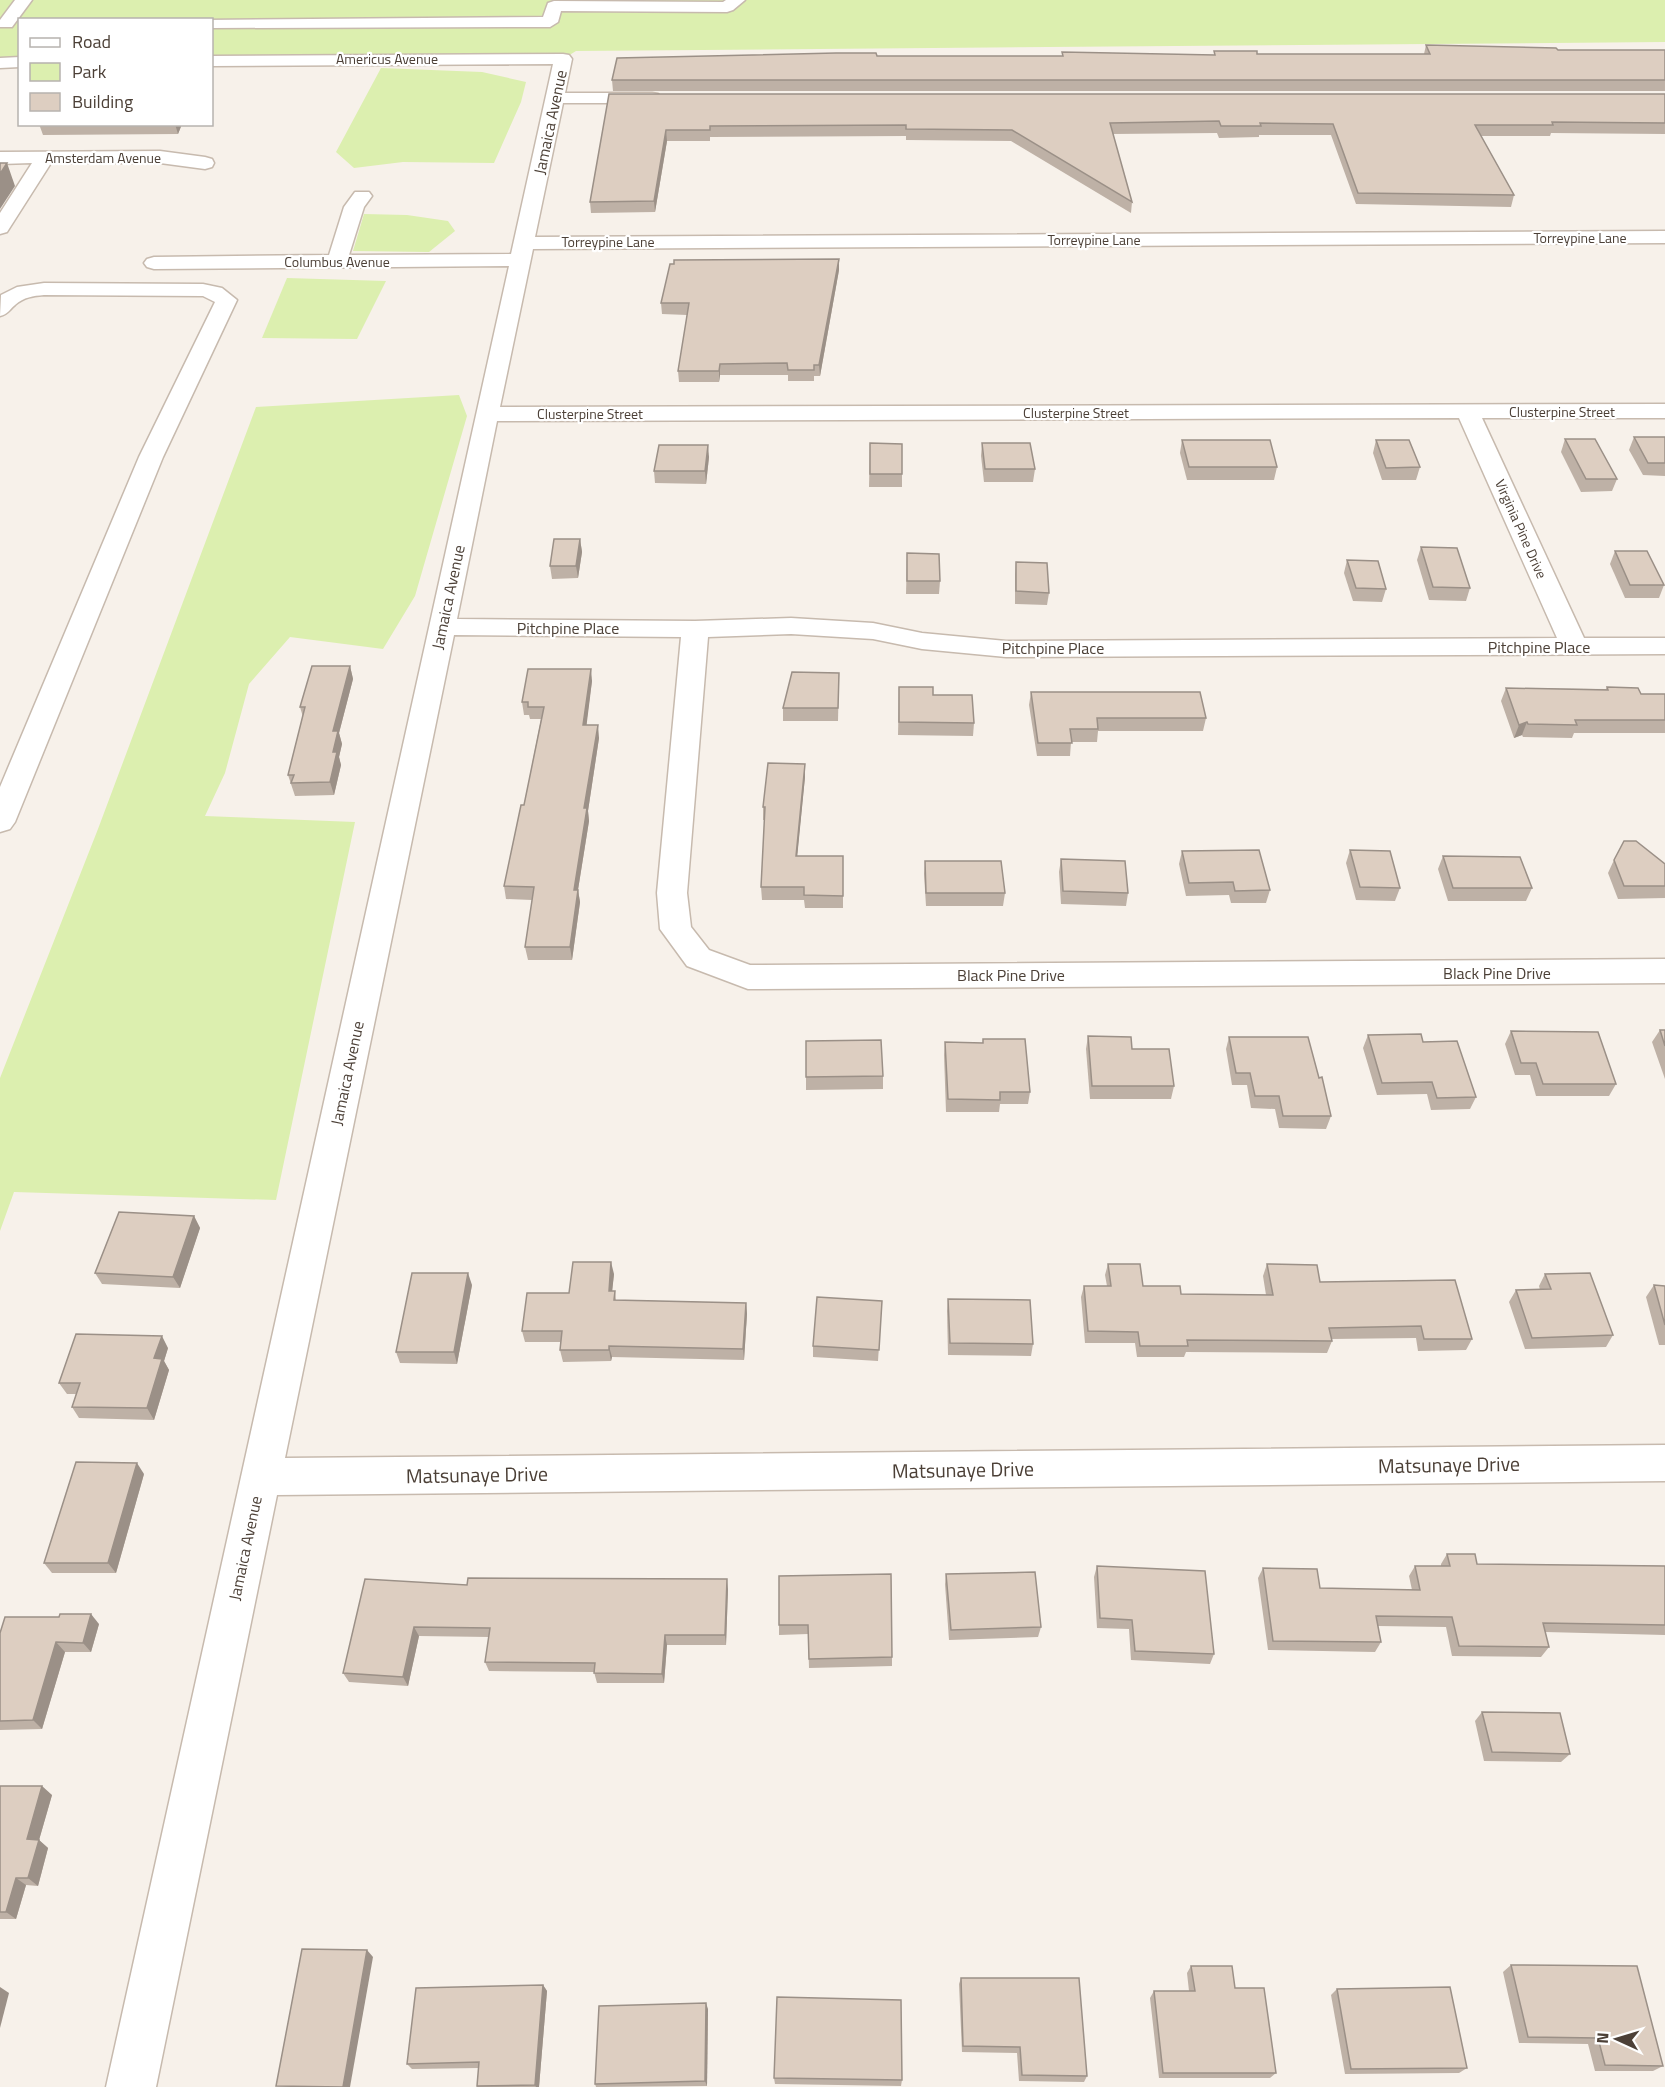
<svg xmlns="http://www.w3.org/2000/svg" width="1665" height="2087" font-family="'Titillium Web',sans-serif">
<style>
.green{fill:#dcefaf}
.lines{fill:none;stroke-linecap:round;stroke-linejoin:round}
.minor-casing{stroke:#c7baae;stroke-width:3}
.minor{fill:#fff;fill-rule:evenodd}
.wall{fill:#beb1a6}
.shaded-wall{fill:#9b9087}
.building{fill:#ddcec1;stroke:#9b9087;stroke-width:1.5}
.labels{text-anchor:middle;stroke-width:4.5;stroke-linejoin:round;paint-order:stroke}
.far-street-label{font-size:14px;fill:#4c4037;stroke:#fff}
.street-label{font-size:16px;fill:#4c4037;stroke:#fff}
.near-street-label{font-size:20px;fill:#4c4037;stroke:#fff}
</style>
<rect width="100%" height="100%" fill="#f7f1ea"/>
<g class="green">
<polygon points="0,0 1665,0 1665,42 576,51 563,59 212,61 212,20 20,20 19,62 0,63"/>
<polygon points="381,68 482,72 526,82 521,102 494,163 403,162 354,168 336,152"/>
<polygon points="364,214 407,215 448,221 455,231 429,252 353,251"/>
<polygon points="287,278 386,281 357,339 262,338"/>
<polygon points="459,395 467,416 415,596 383,649 290,637 249,684 225,773 205,816 355,822 276,1200 14,1192 0,1231 0,1078 98,829 256,407"/>
</g>
<g class="lines">
<g class="minor-casing">
<g id="minor">
<polygon points="15,0 32,0 12,27 0,27 0,20"/>
<polygon points="726,0 745,0 733,10 727,12 561,11 558,22 550,27 212,28 212,20 206,20 543,17 548,3 554,1 723,2"/>
<path d="M563,54L569,55L572,59L565,93H652L658,94L661,98L658,102L652,103H563L535,237L1665,231V243L533,249L500,407L1665,404V418H1482L1584,638H1665V654L1006,657L922,649L873,639L791,634L708,637L687,893L691,927L709,950L750,965L1665,959V983L748,989L687,966L660,929L657,893L681,637L454,635L285,1458L1665,1445V1481L277,1495L156,2087H106L509,266L154,269L147,267L144,263L147,259L154,257L329,255L344,207L355,192H369L372,196L364,207L349,255L511,254L553,64L212,66V56ZM1459,418L1557,638L1006,641L922,633L873,623L791,618L695,621L457,619L497,421Z"/>
<polygon points="20,57 20,67 0,68 0,58"/>
<polygon points="160,151 205,157 212,159 214,163 212,167 205,169 160,163 51,163 7,232 0,234 0,213 32,163 0,164 0,152"/>
<path d="M44,283L203,284L222,288L237,300L163,457L15,822L10,829L0,832V787L139,457L215,302L203,296L44,295C33,296 24,297 15,305C9,310 8,314 0,316L1,295L17,287Z"/>
</g>
</g>
<use href="#minor" class="minor"/>
</g>
<g class="wall">
<polygon points="1426,45 1558,50 1665,50 1665,91 613,91 612,80 877,56 1062,56 1062,52 1214,55 1214,51 1257,54 1424,54"/>
<polygon points="609,94 1665,94 1665,134 1551,133 1550,136 1481,136 1514,195 1511,207 1356,204 1331,135 1259,135 1259,137 1219,138 1217,133 1113,134 1132,202 1131,213 1011,141 906,140 906,136 710,137 710,141 667,141 655,212 591,213 590,202"/>
<polygon points="39,124 182,124 178,134 43,135"/>
<polygon points="839,259 839,270 820,376 814,376 814,381 788,381 788,375 720,375 719,382 679,382 678,371 687,315 662,314 661,303"/>
<polygon points="1634,437 1665,437 1665,476 1643,475 1629,450"/>
<polygon points="1565,439 1617,479 1612,491 1581,492 1561,452"/>
<polygon points="1182,440 1277,467 1274,480 1187,480 1180,453"/>
<polygon points="1376,440 1420,467 1416,480 1382,480 1373,453"/>
<polygon points="870,443 902,444 902,487 869,487"/>
<polygon points="982,443 1035,469 1033,482 984,482 981,456"/>
<polygon points="709,457 706,484 655,483 654,471"/>
<polygon points="580,539 582,552 578,578 552,579 550,566"/>
<polygon points="1421,547 1470,588 1466,601 1429,600 1417,560"/>
<polygon points="1615,551 1664,585 1659,598 1625,598 1610,564"/>
<polygon points="907,553 940,581 939,594 906,594"/>
<polygon points="1347,560 1386,589 1382,602 1353,601 1344,573"/>
<polygon points="1016,562 1049,593 1047,605 1015,604 1015,575"/>
<polygon points="350,666 353,679 339,733 342,744 339,757 341,765 334,795 295,796 288,775 303,717 300,707"/>
<polygon points="839,673 838,721 783,721 783,708"/>
<polygon points="592,681 586,725 599,738 588,811 589,821 578,890 580,902 572,960 528,960 525,947 532,900 506,899 504,886 524,805 541,719 530,719 529,715 524,715 522,702"/>
<polygon points="899,687 933,695 974,723 973,736 898,735"/>
<polygon points="1607,687 1641,694 1665,694 1665,733 1574,733 1572,738 1523,737 1522,735 1514,738 1501,701 1506,688 1606,689"/>
<polygon points="1031,692 1206,718 1203,731 1098,731 1097,742 1071,742 1070,756 1037,756 1029,705"/>
<polygon points="805,764 805,777 797,856 843,856 843,908 805,908 804,900 762,900 761,887 765,820 763,820 763,807"/>
<polygon points="1350,850 1400,888 1395,901 1356,900 1346,863"/>
<polygon points="1182,851 1270,890 1266,903 1231,903 1229,895 1186,896 1179,864"/>
<polygon points="1443,856 1532,888 1526,901 1448,901 1438,869"/>
<polygon points="1061,859 1128,893 1126,906 1061,904 1059,872"/>
<polygon points="1614,860 1665,864 1665,898 1618,899 1608,873"/>
<polygon points="925,861 1005,893 1003,906 926,906 924,874"/>
<polygon points="1660,1030 1665,1030 1665,1079 1652,1042"/>
<polygon points="1511,1031 1616,1084 1609,1096 1536,1096 1530,1075 1515,1075 1505,1044"/>
<polygon points="1368,1035 1423,1042 1476,1097 1470,1109 1431,1110 1427,1094 1377,1095 1363,1048"/>
<polygon points="1088,1036 1132,1049 1174,1086 1171,1099 1090,1099 1086,1049"/>
<polygon points="1229,1037 1319,1078 1331,1116 1326,1129 1279,1128 1275,1109 1251,1108 1247,1085 1232,1085 1226,1049"/>
<polygon points="983,1039 1030,1092 1028,1104 1000,1104 999,1112 946,1112 944,1055 945,1042 983,1043"/>
<polygon points="806,1041 883,1076 883,1089 806,1090"/>
<polygon points="194,1216 200,1228 180,1288 102,1284 95,1273"/>
<polygon points="1108,1264 1143,1286 1181,1294 1266,1295 1263,1276 1267,1264 1320,1282 1472,1339 1466,1350 1418,1351 1416,1338 1331,1339 1332,1341 1327,1353 1186,1352 1184,1357 1137,1357 1135,1343 1085,1343 1081,1297 1084,1286 1107,1286 1105,1275"/>
<polygon points="614,1274 612,1291 615,1291 616,1300 746,1303 747,1314 744,1360 612,1357 611,1361 563,1362 560,1350 561,1342 525,1342 522,1331 569,1293"/>
<polygon points="1545,1274 1613,1335 1606,1347 1525,1349 1509,1302 1516,1290 1540,1290 1539,1286"/>
<polygon points="472,1285 457,1364 400,1363 396,1352"/>
<polygon points="1654,1285 1665,1286 1665,1345 1659,1345 1646,1297"/>
<polygon points="948,1299 1033,1344 1031,1356 948,1355 947,1311"/>
<polygon points="882,1301 878,1361 813,1357 813,1346"/>
<polygon points="168,1348 164,1361 169,1370 154,1420 79,1418 72,1407 76,1394 67,1394 59,1383"/>
<polygon points="144,1474 116,1573 52,1573 44,1563"/>
<polygon points="1447,1554 1477,1564 1665,1566 1665,1635 1545,1632 1549,1647 1541,1657 1452,1656 1446,1627 1378,1626 1381,1642 1375,1652 1268,1650 1258,1578 1263,1568 1320,1588 1412,1590 1409,1576 1415,1566 1441,1566 1441,1564"/>
<polygon points="1097,1566 1214,1654 1210,1664 1131,1660 1129,1629 1097,1628 1094,1577"/>
<polygon points="891,1574 892,1657 892,1666 809,1668 808,1634 779,1635 779,1625"/>
<polygon points="946,1574 1041,1627 1038,1637 949,1640 945,1584"/>
<polygon points="467,1585 728,1589 726,1645 667,1645 664,1683 597,1683 594,1672 489,1671 485,1662 489,1637 419,1636 408,1686 349,1682 343,1673"/>
<polygon points="99,1624 91,1652 65,1652 42,1729 0,1730 0,1633"/>
<polygon points="1482,1712 1570,1754 1561,1762 1484,1761 1475,1721"/>
<polygon points="0,1786 52,1795 39,1840 48,1848 38,1886 26,1885 16,1919 0,1919"/>
<polygon points="1511,1965 1663,2066 1653,2071 1595,2071 1588,2044 1519,2043 1503,1972"/>
<polygon points="1191,1966 1235,1988 1276,2073 1270,2078 1159,2078 1150,1998 1154,1991 1189,1991 1187,1973"/>
<polygon points="961,1978 1087,2076 1084,2082 1019,2081 1017,2053 962,2052 959,1984"/>
<polygon points="543,1985 547,1991 539,2087 477,2087 477,2086 479,2068 412,2069 407,2064"/>
<polygon points="1337,1989 1467,2068 1459,2073 1345,2074 1331,1995"/>
<polygon points="708,2009 707,2086 596,2087 595,2084"/>
<polygon points="774,2078 902,2080 901,2086 775,2084"/>
</g>
<g class="shaded-wall">
<polygon points="175,124 182,124 178,134"/>
<polygon points="666,130 667,141 655,212 654,201"/>
<polygon points="7,163 15,186 0,209 0,174"/>
<polygon points="839,259 839,270 820,376 819,365"/>
<polygon points="720,364 720,375 719,382 719,371"/>
<polygon points="708,445 709,457 706,484 705,471"/>
<polygon points="580,539 582,552 578,578 576,566"/>
<polygon points="350,666 353,679 339,733 342,744 339,757 341,765 334,795 330,782 333,752 333,731"/>
<polygon points="591,669 592,681 585,738 583,725"/>
<polygon points="1527,722 1522,735 1514,738 1519,725"/>
<polygon points="598,725 599,738 588,811 589,821 576,902 574,890 584,808"/>
<polygon points="805,764 805,777 796,869 796,856"/>
<polygon points="578,890 580,902 572,960 570,947"/>
<polygon points="194,1216 200,1228 180,1288 173,1277"/>
<polygon points="611,1262 614,1274 611,1302 609,1291"/>
<polygon points="468,1273 472,1285 457,1364 454,1352"/>
<polygon points="746,1303 747,1314 744,1360 743,1349"/>
<polygon points="162,1336 168,1348 164,1361 169,1370 154,1420 147,1408 154,1358"/>
<polygon points="609,1346 612,1357 611,1361 609,1350"/>
<polygon points="137,1463 144,1474 116,1573 108,1563"/>
<polygon points="727,1579 728,1589 726,1645 725,1635"/>
<polygon points="91,1614 99,1624 91,1652 83,1643"/>
<polygon points="414,1627 419,1636 408,1686 403,1677"/>
<polygon points="665,1635 667,1645 664,1683 662,1674"/>
<polygon points="56,1642 65,1652 42,1729 33,1720"/>
<polygon points="42,1786 52,1795 37,1847 27,1839"/>
<polygon points="39,1840 48,1848 38,1886 28,1878"/>
<polygon points="16,1878 26,1885 16,1919 6,1912"/>
<polygon points="367,1950 373,1957 350,2087 343,2087"/>
<polygon points="543,1985 547,1991 539,2087 536,2087 535,2085"/>
<polygon points="0,1987 9,1993 0,2028"/>
<polygon points="706,2003 708,2009 707,2086 705,2081"/>
</g>
<g class="building">
<polygon points="1426,45 1556,48 1558,50 1665,50 1665,80 612,80 617,58 836,53 876,53 877,56 1063,56 1062,52 1215,55 1214,51 1257,51 1257,54 1430,54"/>
<polygon points="609,94 1665,94 1665,123 1552,122 1553,125 1475,125 1514,195 1358,193 1333,124 1260,123 1261,126 1221,126 1219,121 1110,123 1132,202 1012,130 906,129 906,125 710,126 710,130 666,130 654,201 590,202"/>
<polygon points="0,163 7,163 0,174"/>
<polygon points="839,259 819,365 814,365 814,370 788,370 787,363 720,364 719,371 678,371 689,303 661,303 670,264 674,264 674,260"/>
<polygon points="1634,437 1665,437 1665,463 1648,463"/>
<polygon points="1565,439 1595,439 1617,479 1586,479"/>
<polygon points="1182,440 1270,440 1277,467 1189,467"/>
<polygon points="1376,440 1409,440 1420,467 1386,468"/>
<polygon points="870,443 902,444 902,474 870,474"/>
<polygon points="982,443 1030,443 1035,469 985,469"/>
<polygon points="659,445 708,445 705,471 654,471"/>
<polygon points="554,539 580,539 576,566 550,566"/>
<polygon points="1421,547 1457,548 1470,588 1433,587"/>
<polygon points="1615,551 1647,551 1664,585 1630,585"/>
<polygon points="907,553 939,554 940,581 907,581"/>
<polygon points="1347,560 1378,561 1386,589 1356,588"/>
<polygon points="1016,562 1047,563 1049,593 1016,591"/>
<polygon points="312,666 350,666 333,731 338,731 333,752 337,752 330,782 291,783 294,775 288,775 305,707 300,707"/>
<polygon points="528,669 591,669 583,725 598,725 584,808 587,808 574,890 578,890 570,947 525,947 534,887 504,886 521,805 524,805 544,707 528,707 528,702 522,702"/>
<polygon points="792,672 839,673 838,708 783,708"/>
<polygon points="899,687 933,687 933,695 972,695 974,723 899,722"/>
<polygon points="1607,687 1638,688 1641,694 1665,694 1665,720 1575,720 1577,725 1528,724 1527,722 1519,725 1506,688 1608,690"/>
<polygon points="1031,692 1200,692 1206,718 1097,718 1098,729 1070,729 1072,743 1038,743"/>
<polygon points="768,763 805,764 796,856 843,856 843,896 804,895 804,887 761,887 765,807 763,807"/>
<polygon points="1624,841 1636,841 1665,864 1665,886 1624,886 1614,860"/>
<polygon points="1259,850 1270,890 1235,891 1233,882 1189,883 1182,851"/>
<polygon points="1350,850 1390,851 1400,888 1360,887"/>
<polygon points="1443,856 1520,857 1532,888 1453,888"/>
<polygon points="1061,859 1125,861 1128,893 1063,891"/>
<polygon points="925,861 1001,861 1005,893 926,893"/>
<polygon points="1660,1030 1665,1030 1665,1046"/>
<polygon points="1511,1031 1598,1032 1616,1084 1543,1084 1536,1063 1521,1063"/>
<polygon points="1421,1034 1423,1042 1457,1041 1476,1097 1437,1098 1432,1082 1382,1083 1368,1035"/>
<polygon points="1088,1036 1131,1037 1132,1049 1169,1049 1174,1086 1092,1086"/>
<polygon points="1229,1037 1308,1037 1319,1078 1322,1077 1331,1116 1283,1116 1279,1096 1255,1096 1250,1073 1236,1073"/>
<polygon points="983,1039 1025,1039 1030,1092 1000,1092 1000,1100 948,1099 945,1042 983,1043"/>
<polygon points="881,1040 883,1076 806,1077 806,1041"/>
<polygon points="119,1212 194,1216 173,1277 95,1273"/>
<polygon points="573,1262 611,1262 609,1291 615,1291 614,1300 746,1303 743,1349 609,1346 609,1350 560,1350 562,1331 522,1331 527,1293 569,1293"/>
<polygon points="1108,1264 1140,1264 1143,1286 1180,1286 1181,1294 1273,1295 1267,1264 1317,1265 1320,1282 1455,1280 1472,1339 1424,1339 1421,1326 1329,1328 1332,1341 1187,1340 1188,1346 1140,1346 1138,1332 1088,1331 1084,1286 1111,1286"/>
<polygon points="412,1273 468,1273 454,1352 396,1352"/>
<polygon points="1590,1273 1613,1335 1532,1338 1516,1290 1551,1289 1545,1274"/>
<polygon points="1654,1285 1665,1286 1665,1325"/>
<polygon points="817,1297 882,1301 879,1350 813,1346"/>
<polygon points="948,1299 1030,1300 1033,1344 950,1343"/>
<polygon points="76,1334 162,1336 154,1358 162,1359 147,1408 72,1407 80,1383 59,1383"/>
<polygon points="76,1462 137,1463 108,1563 44,1563"/>
<polygon points="1447,1554 1475,1554 1477,1564 1665,1566 1665,1625 1543,1623 1549,1647 1459,1646 1452,1617 1376,1616 1381,1642 1273,1641 1263,1568 1317,1569 1320,1588 1420,1590 1415,1566 1450,1566"/>
<polygon points="1097,1566 1205,1571 1214,1654 1135,1651 1132,1620 1100,1618"/>
<polygon points="1035,1572 1041,1627 951,1630 946,1574"/>
<polygon points="891,1574 892,1657 809,1659 808,1625 779,1625 779,1576"/>
<polygon points="468,1578 727,1579 725,1635 665,1635 662,1674 594,1673 595,1663 485,1662 490,1628 414,1627 403,1677 343,1673 365,1579 467,1585"/>
<polygon points="60,1614 91,1614 83,1643 56,1642 33,1720 0,1721 0,1633 5,1617 59,1617"/>
<polygon points="1482,1712 1560,1713 1570,1754 1492,1752"/>
<polygon points="0,1786 42,1786 27,1839 39,1840 28,1878 16,1878 6,1912 0,1912"/>
<polygon points="302,1949 367,1950 343,2087 276,2086"/>
<polygon points="1511,1965 1637,1966 1663,2066 1605,2065 1598,2038 1528,2037"/>
<polygon points="1191,1966 1232,1966 1235,1988 1264,1988 1276,2073 1163,2073 1154,1991 1195,1991"/>
<polygon points="961,1978 1079,1978 1087,2076 1022,2075 1020,2047 963,2046"/>
<polygon points="543,1985 535,2085 477,2086 479,2062 407,2064 416,1988"/>
<polygon points="1450,1987 1467,2068 1351,2069 1337,1989"/>
<polygon points="777,1997 901,2000 902,2080 774,2078"/>
<polygon points="706,2003 705,2081 595,2084 599,2006"/>
</g>
<g class="labels">
<g class="far-street-label">
<text x="387" y="64">Americus Avenue</text>
<text x="103" y="163">Amsterdam Avenue</text>
<text x="1580" y="243">Torreypine Lane</text>
<text x="1094" y="245">Torreypine Lane</text>
<text x="608" y="247">Torreypine Lane</text>
<text x="337" y="267">Columbus Avenue</text>
<text x="1562" y="417">Clusterpine Street</text>
<text x="1076" y="418">Clusterpine Street</text>
<text x="590" y="419">Clusterpine Street</text>
<text transform="translate(1521 529) rotate(66)" y="5">Virginia Pine Drive</text>
</g>
<g class="street-label">
<text transform="translate(550 122) rotate(-78)" y="6">Jamaica Avenue</text>
<text transform="translate(448 597) rotate(-78)" y="6">Jamaica Avenue</text>
<text x="568" y="634">Pitchpine Place</text>
<text x="1539" y="653">Pitchpine Place</text>
<text x="1053" y="654">Pitchpine Place</text>
<text x="1497" y="979">Black Pine Drive</text>
<text x="1011" y="981">Black Pine Drive</text>
<text transform="translate(347 1073) rotate(-78)" y="6">Jamaica Avenue</text>
<text transform="translate(245 1548) rotate(-78)" y="6">Jamaica Avenue</text>
</g>
<g class="near-street-label">
<text transform="translate(1449 1465) rotate(-1)" y="7">Matsunaye Drive</text>
<text transform="translate(963 1470) rotate(-1)" y="7">Matsunaye Drive</text>
<text transform="translate(477 1475) rotate(-1)" y="7">Matsunaye Drive</text>
</g>
</g>
<rect x="18" y="18" width="195" height="108" fill="#ffffff" stroke="#b7b3af" stroke-width="1.5"/>
<rect x="30" y="38" width="30" height="9" fill="#ffffff" stroke="#b7b3af" stroke-width="1.5"/>
<text x="72" y="48" font-size="18" fill="#4c4037">Road</text>
<rect x="30" y="63" width="30" height="18" fill="#dcefaf" stroke="#b7b3af" stroke-width="1.5"/>
<text x="72" y="78" font-size="18" fill="#4c4037">Park</text>
<rect x="30" y="93" width="30" height="18" fill="#ddcec1" stroke="#b7b3af" stroke-width="1.5"/>
<text x="72" y="108" font-size="18" fill="#4c4037">Building</text>
<g transform="translate(1617 2039) rotate(274)" stroke="#ffffff" stroke-width="4.5" paint-order="stroke">
<path d="M0-4.5L10 22L0 15L-10 22Z" fill="#4c4037"/>
<text y="-9" font-size="16" font-weight="bold" text-anchor="middle" fill="#4c4037">N</text>
</g>
</svg>
